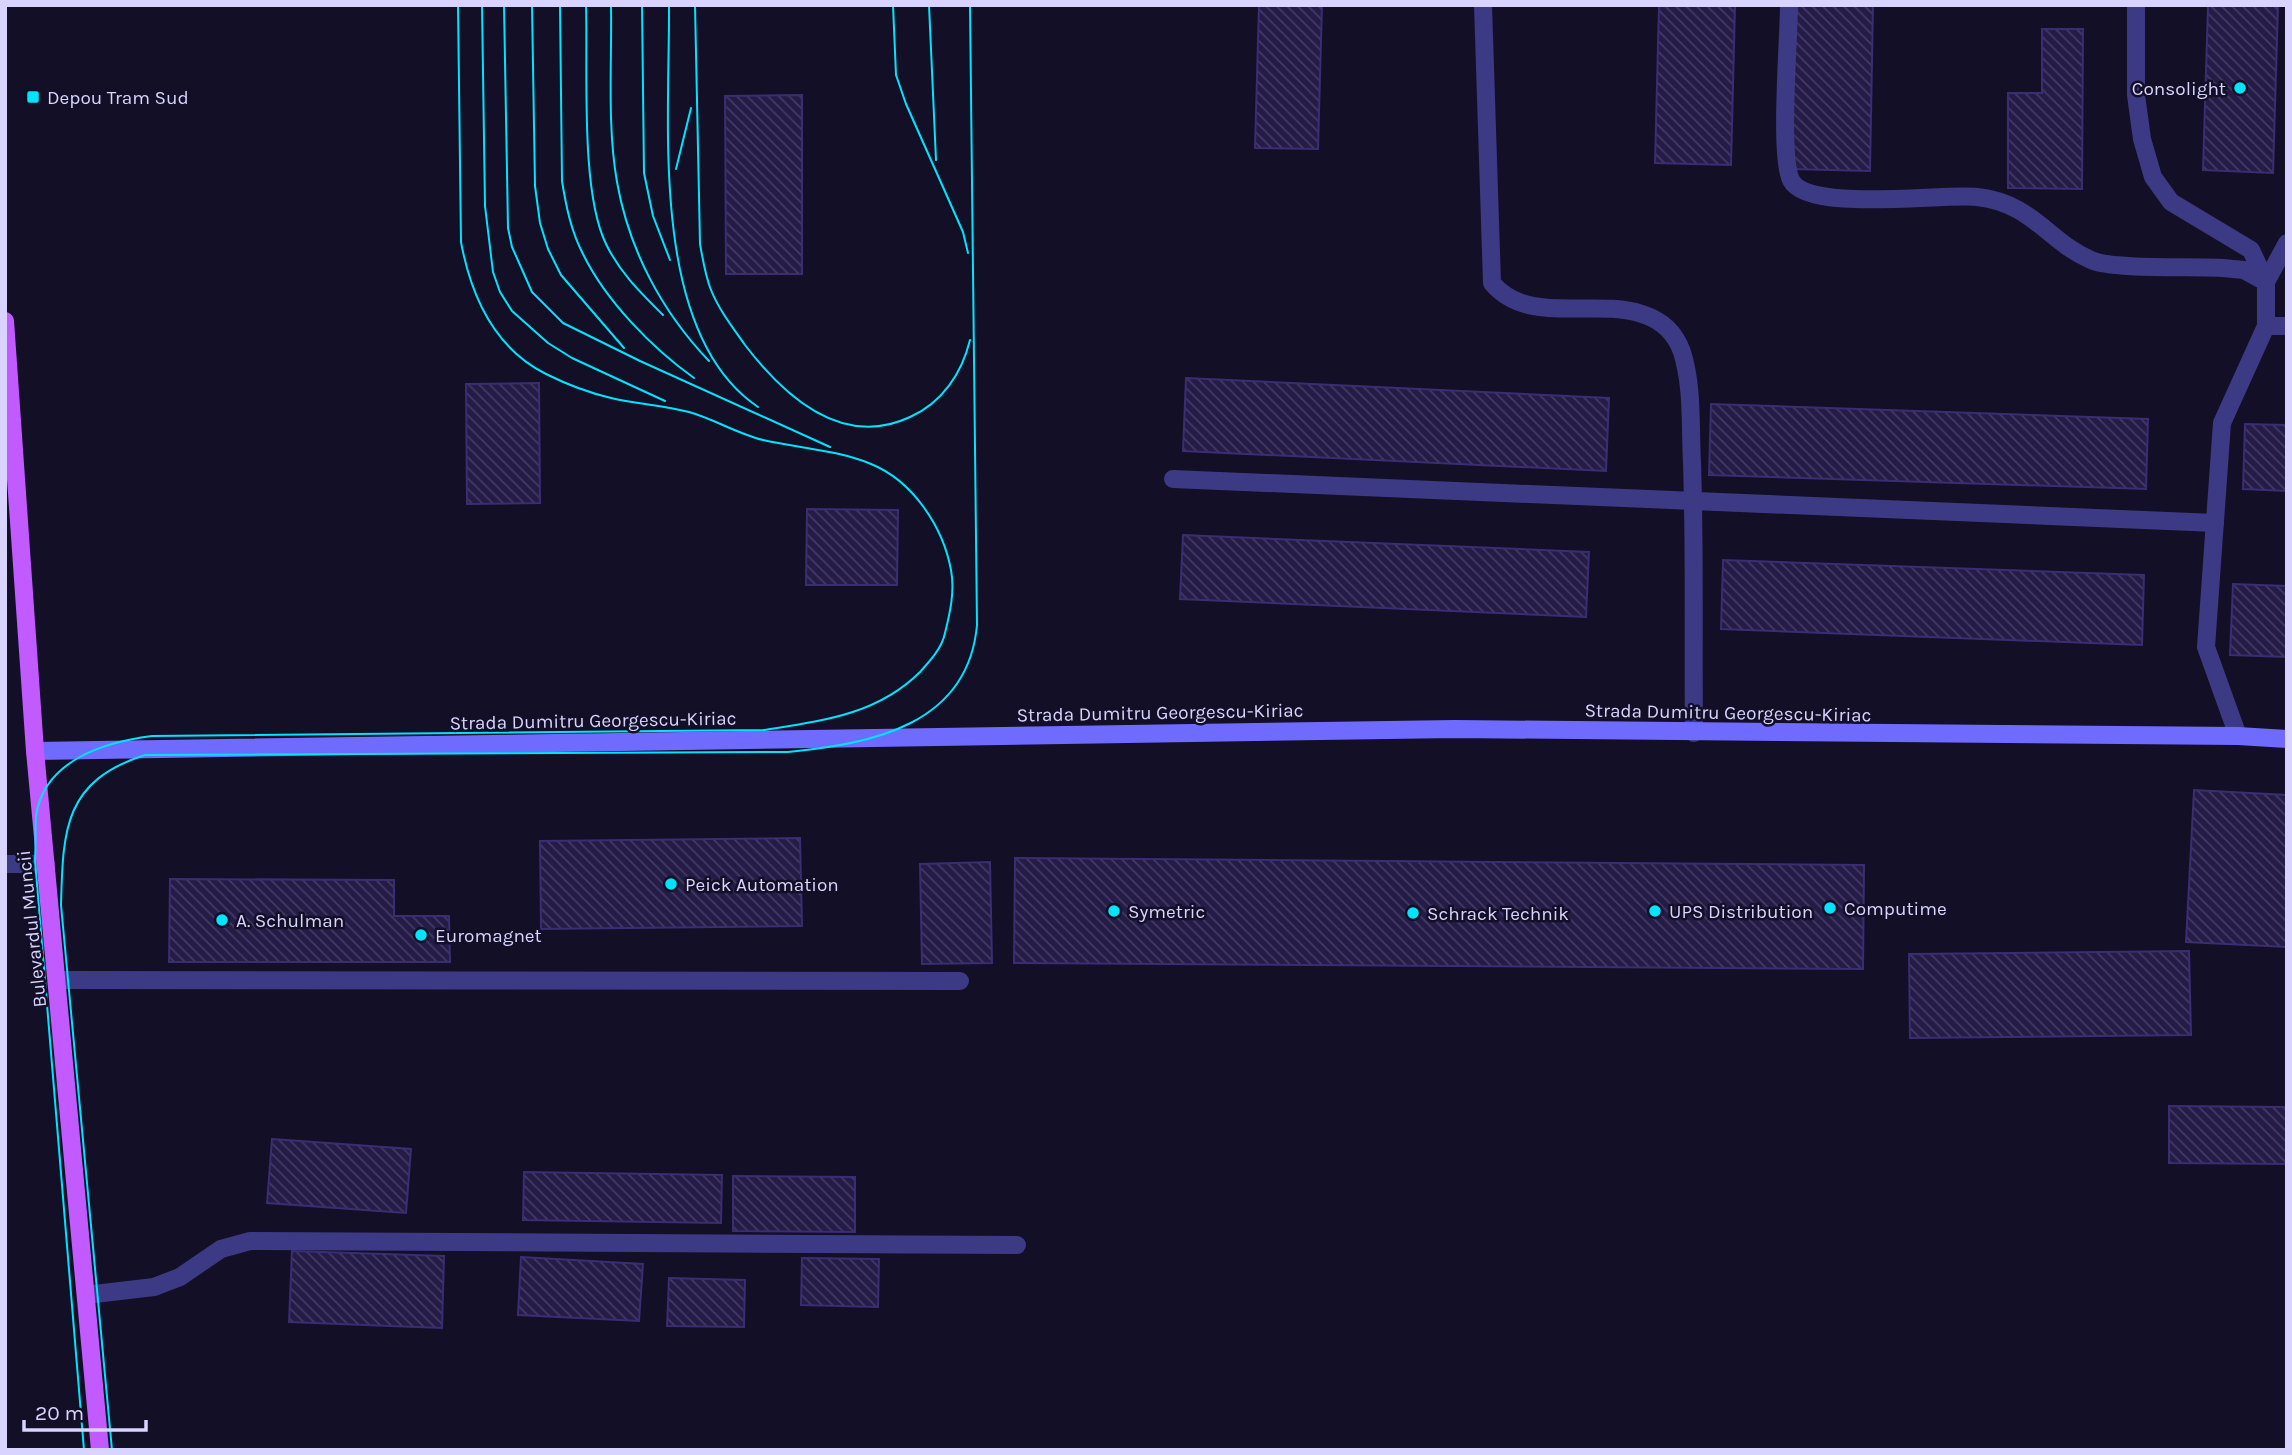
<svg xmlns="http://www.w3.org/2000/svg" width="2292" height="1455" font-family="Karla,sans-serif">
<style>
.building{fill:url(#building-back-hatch);stroke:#3b2d73;stroke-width:2}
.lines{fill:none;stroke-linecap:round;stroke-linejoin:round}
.lane{stroke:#3d3a85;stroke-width:18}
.secondary{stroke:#6f6bff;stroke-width:18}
.primary{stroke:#c25bff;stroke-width:18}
.tram{stroke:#00e5ff;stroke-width:2}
.poi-dot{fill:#00e5ff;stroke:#130f26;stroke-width:2.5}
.labels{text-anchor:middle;stroke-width:5;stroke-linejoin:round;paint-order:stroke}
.poi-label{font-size:19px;fill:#d9d4ff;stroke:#130f26;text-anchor:start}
.street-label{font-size:19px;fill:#d9d4ff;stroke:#130f26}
</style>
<defs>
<pattern id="building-back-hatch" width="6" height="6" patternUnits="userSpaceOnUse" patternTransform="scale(1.75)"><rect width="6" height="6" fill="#241b47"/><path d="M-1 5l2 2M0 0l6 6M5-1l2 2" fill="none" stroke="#433b63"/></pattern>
</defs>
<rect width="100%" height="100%" fill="#130f26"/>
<g class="building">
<polygon points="1259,5 1322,5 1318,149 1255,148"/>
<polygon points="1659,5 1735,5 1731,165 1655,163"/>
<polygon points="1795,5 1873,5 1870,171 1791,169"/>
<polygon points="2208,5 2278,5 2273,173 2203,170"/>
<polygon points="2042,29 2083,29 2082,189 2008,188 2008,93 2042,93"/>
<polygon points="802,95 802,274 726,274 725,96"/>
<polygon points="1186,378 1609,398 1606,471 1183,451"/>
<polygon points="539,383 540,503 467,504 466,384"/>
<polygon points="1711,404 2148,419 2146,489 1709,475"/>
<polygon points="2245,424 2287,425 2287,491 2243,489"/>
<polygon points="807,509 898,510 897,585 806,585"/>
<polygon points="1183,535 1589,552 1586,617 1180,599"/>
<polygon points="1723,560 2144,575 2142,645 1721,629"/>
<polygon points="2233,584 2287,586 2287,657 2230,655"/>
<polygon points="2194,790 2287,795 2287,947 2186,942"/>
<polygon points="800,838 802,926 541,929 540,841"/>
<polygon points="1015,858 1864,865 1863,969 1014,963"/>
<polygon points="990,862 992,963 922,964 920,864"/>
<polygon points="170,879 394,880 394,916 449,916 450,962 169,962"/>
<polygon points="2189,951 2191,1035 1910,1038 1909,954"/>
<polygon points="2169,1106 2287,1107 2287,1164 2169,1163"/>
<polygon points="272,1139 411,1149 406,1213 267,1203"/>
<polygon points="524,1172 722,1175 721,1223 523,1220"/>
<polygon points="733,1176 855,1177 855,1232 733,1231"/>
<polygon points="292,1251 444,1256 442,1328 289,1322"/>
<polygon points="521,1257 643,1264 639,1321 518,1315"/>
<polygon points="802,1258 879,1259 878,1307 801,1305"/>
<polygon points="669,1278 745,1280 744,1327 667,1326"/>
</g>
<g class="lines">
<g class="lane">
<path d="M1483,5L1492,283C1528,326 1594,298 1642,314C1661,320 1675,332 1682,352C1693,387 1690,426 1692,463C1695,553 1693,643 1694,733"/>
<path d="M1789,5C1789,39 1779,155 1791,180C1807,213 1942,193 1977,197C2033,203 2047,241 2091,260C2113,270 2194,266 2223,268L2244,270L2266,282L2287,243"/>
<polyline points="2136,5 2136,95 2142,139 2153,177 2171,202 2251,250 2266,282 2266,326 2222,423 2206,647 2238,736"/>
<polyline points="2266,326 2287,326"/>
<polyline points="1173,479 2215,523"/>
<polyline points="5,864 46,864"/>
<polyline points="58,980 960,981"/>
<polyline points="86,1295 154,1287 180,1277 221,1249 250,1241 1017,1245"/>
</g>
<polyline class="secondary" points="35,751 1455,729 2238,736 2287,739"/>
<polyline class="primary" points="5,321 35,751 100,1450"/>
<g class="tram">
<polyline points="482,5 485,206 493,272 500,292 512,311 548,343 572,358 665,401"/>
<polyline points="504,5 508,228 512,247 532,292 563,323 640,361 830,447"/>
<polyline points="532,5 535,186 540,223 548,249 561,275 624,348"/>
<path d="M560,5L562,181C566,206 571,231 583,254C606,301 652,348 694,378"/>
<path d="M586,5C588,68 580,191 606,244C620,273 641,293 663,315"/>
<path d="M611,5C612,63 607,125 617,182C629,250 662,312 709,361"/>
<polyline points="642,5 644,173 653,216 670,260"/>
<path d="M669,5C670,121 648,333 758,407"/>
<path d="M695,5L700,244C703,260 705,275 711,290C719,310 733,328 745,345C784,396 842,449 910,417C942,403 962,373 970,340"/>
<polyline points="893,5 896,75 906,104 963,232 968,253"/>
<polyline points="929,5 936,160"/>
<polyline points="676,169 691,108"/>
<path d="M84,1450L35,860C36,846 35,830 36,816C44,760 105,742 152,736L764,730C821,721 877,715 920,672C930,661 942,648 945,633C950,613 955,591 951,570C943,527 913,481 871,464C837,450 799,448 763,440C738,434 714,419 689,412C663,405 636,404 611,398C590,393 566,384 546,374C494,348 471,296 461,242L458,5"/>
<path d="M112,1450L61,905C63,829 64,781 145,755L788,752C872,744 968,725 977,625L970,5"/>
</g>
</g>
<g class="poi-dot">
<circle cx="2240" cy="88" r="7"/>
<rect x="26" y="90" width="14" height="14" rx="3.5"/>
<circle cx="671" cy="884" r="7"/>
<circle cx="1830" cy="908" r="7"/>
<circle cx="1114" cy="911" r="7"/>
<circle cx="1655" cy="911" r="7"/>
<circle cx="1413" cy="913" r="7"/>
<circle cx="222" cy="920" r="7"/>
<circle cx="421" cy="935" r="7"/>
</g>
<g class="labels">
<g class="poi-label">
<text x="2226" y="95" text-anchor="end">Consolight</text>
<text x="47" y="104">Depou Tram Sud</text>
<text x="685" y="891">Peick Automation</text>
<text x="1844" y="915">Computime</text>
<text x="1128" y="918">Symetric</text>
<text x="1669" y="918">UPS Distribution</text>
<text x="1427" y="920">Schrack Technik</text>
<text x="236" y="927">A. Schulman</text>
<text x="435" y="942">Euromagnet</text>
</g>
<g class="street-label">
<text transform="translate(1160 712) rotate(-1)" y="7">Strada Dumitru Georgescu-Kiriac</text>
<text transform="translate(1728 712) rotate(1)" y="7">Strada Dumitru Georgescu-Kiriac</text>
<text transform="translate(593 720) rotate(-1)" y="7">Strada Dumitru Georgescu-Kiriac</text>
<text transform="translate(31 929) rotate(-96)" y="7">Bulevardul Muncii</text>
</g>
</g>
<rect width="2292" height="1455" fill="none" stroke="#d9d4ff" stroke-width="14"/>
<path d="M24 1420v10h122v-10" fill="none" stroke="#d9d4ff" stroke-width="3.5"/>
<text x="35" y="1420" font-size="21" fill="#d9d4ff" stroke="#130f26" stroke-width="5" paint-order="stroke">20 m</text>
</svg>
